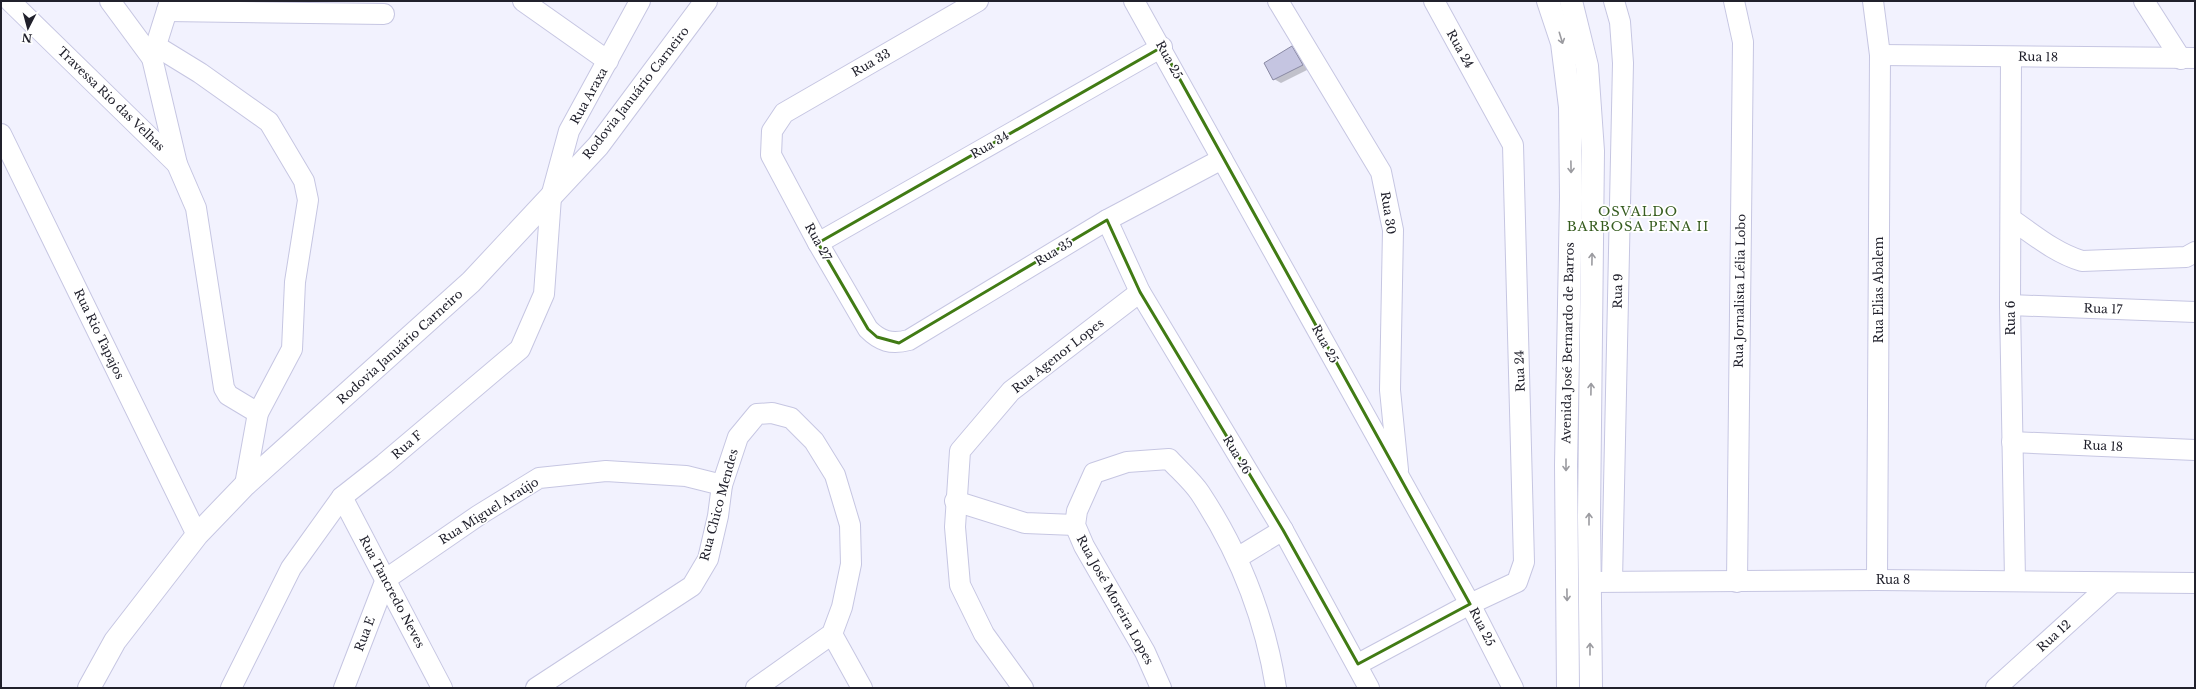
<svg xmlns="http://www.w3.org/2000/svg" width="2196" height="689" font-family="'Libre Baskerville',serif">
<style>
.shadow{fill:#0003}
.building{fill:#c5c5e1;stroke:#8989a3}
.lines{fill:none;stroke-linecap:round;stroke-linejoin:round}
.minor-casing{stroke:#c6c6e2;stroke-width:22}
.major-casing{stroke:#c6c6e2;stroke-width:24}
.minor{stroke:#fff;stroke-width:20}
.major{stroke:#fff;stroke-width:22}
.oneway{stroke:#9b9ba0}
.marked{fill:none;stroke:#417b14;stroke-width:3;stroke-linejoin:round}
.labels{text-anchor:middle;stroke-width:3.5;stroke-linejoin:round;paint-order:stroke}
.street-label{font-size:12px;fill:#21212c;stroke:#fff}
.neighbourhood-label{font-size:13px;letter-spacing:1px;fill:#375d20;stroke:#fff}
</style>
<rect width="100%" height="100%" fill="#f2f2fe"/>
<polygon class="shadow" points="1292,47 1298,51 1309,69 1281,83 1274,79"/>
<polygon class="building" points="1292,46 1303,65 1273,80 1264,63"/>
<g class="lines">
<g class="minor-casing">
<g id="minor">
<polyline points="10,1 177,164"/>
<polyline points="110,1 152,58"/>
<polyline points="170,1 152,58 177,164 196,208 224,388 228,395 258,413"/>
<polyline points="523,1 608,61"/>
<path d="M978,1L784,113L772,131L771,155L818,243L868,329C880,341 891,345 909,340L1107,220L1222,159"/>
<polyline points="1134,1 1470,604 1513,688"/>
<polyline points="1278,1 1381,172 1393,230 1390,390 1398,470"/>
<polyline points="1734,1 1743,42 1737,582"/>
<polyline points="1873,1 1880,55 1877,580"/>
<polyline points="2144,1 2181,59"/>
<polyline points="167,11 384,14"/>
<polyline points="156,46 200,73 269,122 304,181 308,200 295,282 292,349 258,413 245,485"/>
<polyline points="1880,55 2195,58"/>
<polyline points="2011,57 2010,305 2015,580"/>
<polyline points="1,134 197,535"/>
<path d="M2011,219C2033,234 2055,253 2082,261L2186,257L2195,252"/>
<polyline points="1107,220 1140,292 1283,530 1369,688"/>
<polyline points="818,243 1162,47"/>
<polyline points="2010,305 2195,312"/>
<polyline points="2012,442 2195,450"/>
<polyline points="342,497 442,688"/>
<polyline points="955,501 1025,523 1075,525"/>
<polyline points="1237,558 1283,530"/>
<polyline points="1612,581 1623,63 1620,22 1614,1"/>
<polyline points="1590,582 1877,580 2195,583"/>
<polyline points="832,634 862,688"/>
<polyline points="1358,664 1470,604 1517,582 1524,562 1513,145 1434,1"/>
<polyline points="231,688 291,568 342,497 384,464 520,349 544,294 551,197 569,131 640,1"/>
<polyline points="344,688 386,579 479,515 539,478 606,471 686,476 722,485"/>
<polyline points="536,688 692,586 708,559 718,516 722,485 738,437 757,414 772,413 791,418 814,441 835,475 850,525 851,564 842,607 832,634 756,688"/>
<polyline points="1023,688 984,634 960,585 955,527 960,451 1011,391 1140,292"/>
<path d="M1161,688L1145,652L1084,546L1075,525L1077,511L1094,473L1127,462L1169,459C1179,470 1192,481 1200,493C1239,552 1265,618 1276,688"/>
<polyline points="1996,688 2112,583"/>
</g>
</g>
<g class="major-casing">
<g id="major">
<polyline points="1548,1 1562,43 1570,107 1571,197 1566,465 1568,688"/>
<polyline points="1571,1 1587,66 1593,151 1589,516 1591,688"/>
<polyline points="89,688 115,641 197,535 245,485 471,282 598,146 706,1"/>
</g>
</g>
<use href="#minor" class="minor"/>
<use href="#major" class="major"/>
</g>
<defs><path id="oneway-shaft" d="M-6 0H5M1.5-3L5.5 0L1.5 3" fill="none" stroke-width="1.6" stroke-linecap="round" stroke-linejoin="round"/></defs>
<g class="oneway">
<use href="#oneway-shaft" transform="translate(1561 38) rotate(73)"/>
<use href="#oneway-shaft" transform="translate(1571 167) rotate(89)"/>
<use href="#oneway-shaft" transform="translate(1592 259) rotate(-89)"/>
<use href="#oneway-shaft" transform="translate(1591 389) rotate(-89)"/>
<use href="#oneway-shaft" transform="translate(1566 465) rotate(90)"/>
<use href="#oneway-shaft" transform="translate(1589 519) rotate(-90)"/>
<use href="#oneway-shaft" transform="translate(1567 595) rotate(89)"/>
<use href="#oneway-shaft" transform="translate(1590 649) rotate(-90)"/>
</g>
<path class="marked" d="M1162,47L1470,604L1358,664L1283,530L1140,292L1107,220L899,343L877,337L868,329L818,243Z"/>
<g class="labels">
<g class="street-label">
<text transform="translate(1460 49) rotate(61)" y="4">Rua 24</text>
<text transform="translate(2038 57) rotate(1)" y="4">Rua 18</text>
<text transform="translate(1169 60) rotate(61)" y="4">Rua 25</text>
<text transform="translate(871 63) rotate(-30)" y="4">Rua 33</text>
<text transform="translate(636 93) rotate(-52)" y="4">Rodovia Januário Carneiro</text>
<text transform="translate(589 96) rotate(-61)" y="4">Rua Araxa</text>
<text transform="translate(111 99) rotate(44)" y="4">Travessa Rio das Velhas</text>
<text transform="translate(990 145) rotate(-30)" y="4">Rua 34</text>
<text transform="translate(1388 213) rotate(81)" y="4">Rua 30</text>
<text transform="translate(818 242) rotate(61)" y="4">Rua 27</text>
<text transform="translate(1054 252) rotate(-31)" y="4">Rua 35</text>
<text transform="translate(1879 290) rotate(-90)" y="4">Rua Elias Abalem</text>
<text transform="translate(1618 291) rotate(-89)" y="4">Rua 9</text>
<text transform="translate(1740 291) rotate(-89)" y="4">Rua Jornalista Lélia Lobo</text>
<text transform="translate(2103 309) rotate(2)" y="4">Rua 17</text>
<text transform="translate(2011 318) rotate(-90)" y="4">Rua 6</text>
<text transform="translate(99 334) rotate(64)" y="4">Rua Rio Tapajos</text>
<text transform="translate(1568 343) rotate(-89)" y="4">Avenida José Bernardo de Barros</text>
<text transform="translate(1325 344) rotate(61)" y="4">Rua 25</text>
<text transform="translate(400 347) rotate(-42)" y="4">Rodovia Januário Carneiro</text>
<text transform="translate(1058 356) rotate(-38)" y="4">Rua Agenor Lopes</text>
<text transform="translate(1520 371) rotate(-92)" y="4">Rua 24</text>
<text transform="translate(407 445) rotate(-41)" y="4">Rua F</text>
<text transform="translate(2103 446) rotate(3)" y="4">Rua 18</text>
<text transform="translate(1237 455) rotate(59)" y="4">Rua 26</text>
<text transform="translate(719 505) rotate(-75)" y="4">Rua Chico Mendes</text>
<text transform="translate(489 511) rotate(-32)" y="4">Rua Miguel Araújo</text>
<text x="1893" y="584">Rua 8</text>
<text transform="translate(392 592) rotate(62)" y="4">Rua Tancredo Neves</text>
<text transform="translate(1115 600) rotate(61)" y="4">Rua José Moreira Lopes</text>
<text transform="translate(1482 627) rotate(63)" y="4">Rua 25</text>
<text transform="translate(365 634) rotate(-69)" y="4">Rua E</text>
<text transform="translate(2054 636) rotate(-42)" y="4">Rua 12</text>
</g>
<g class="neighbourhood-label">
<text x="1638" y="216">OSVALDO<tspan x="1638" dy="15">BARBOSA PENA II</tspan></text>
</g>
</g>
<rect width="2196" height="689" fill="none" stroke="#21212c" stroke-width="4"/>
<g transform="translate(28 28) rotate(186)" stroke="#ffffff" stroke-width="3" paint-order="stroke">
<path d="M0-3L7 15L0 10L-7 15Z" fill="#21212c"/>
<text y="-6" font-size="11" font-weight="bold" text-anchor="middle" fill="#21212c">N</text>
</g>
</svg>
